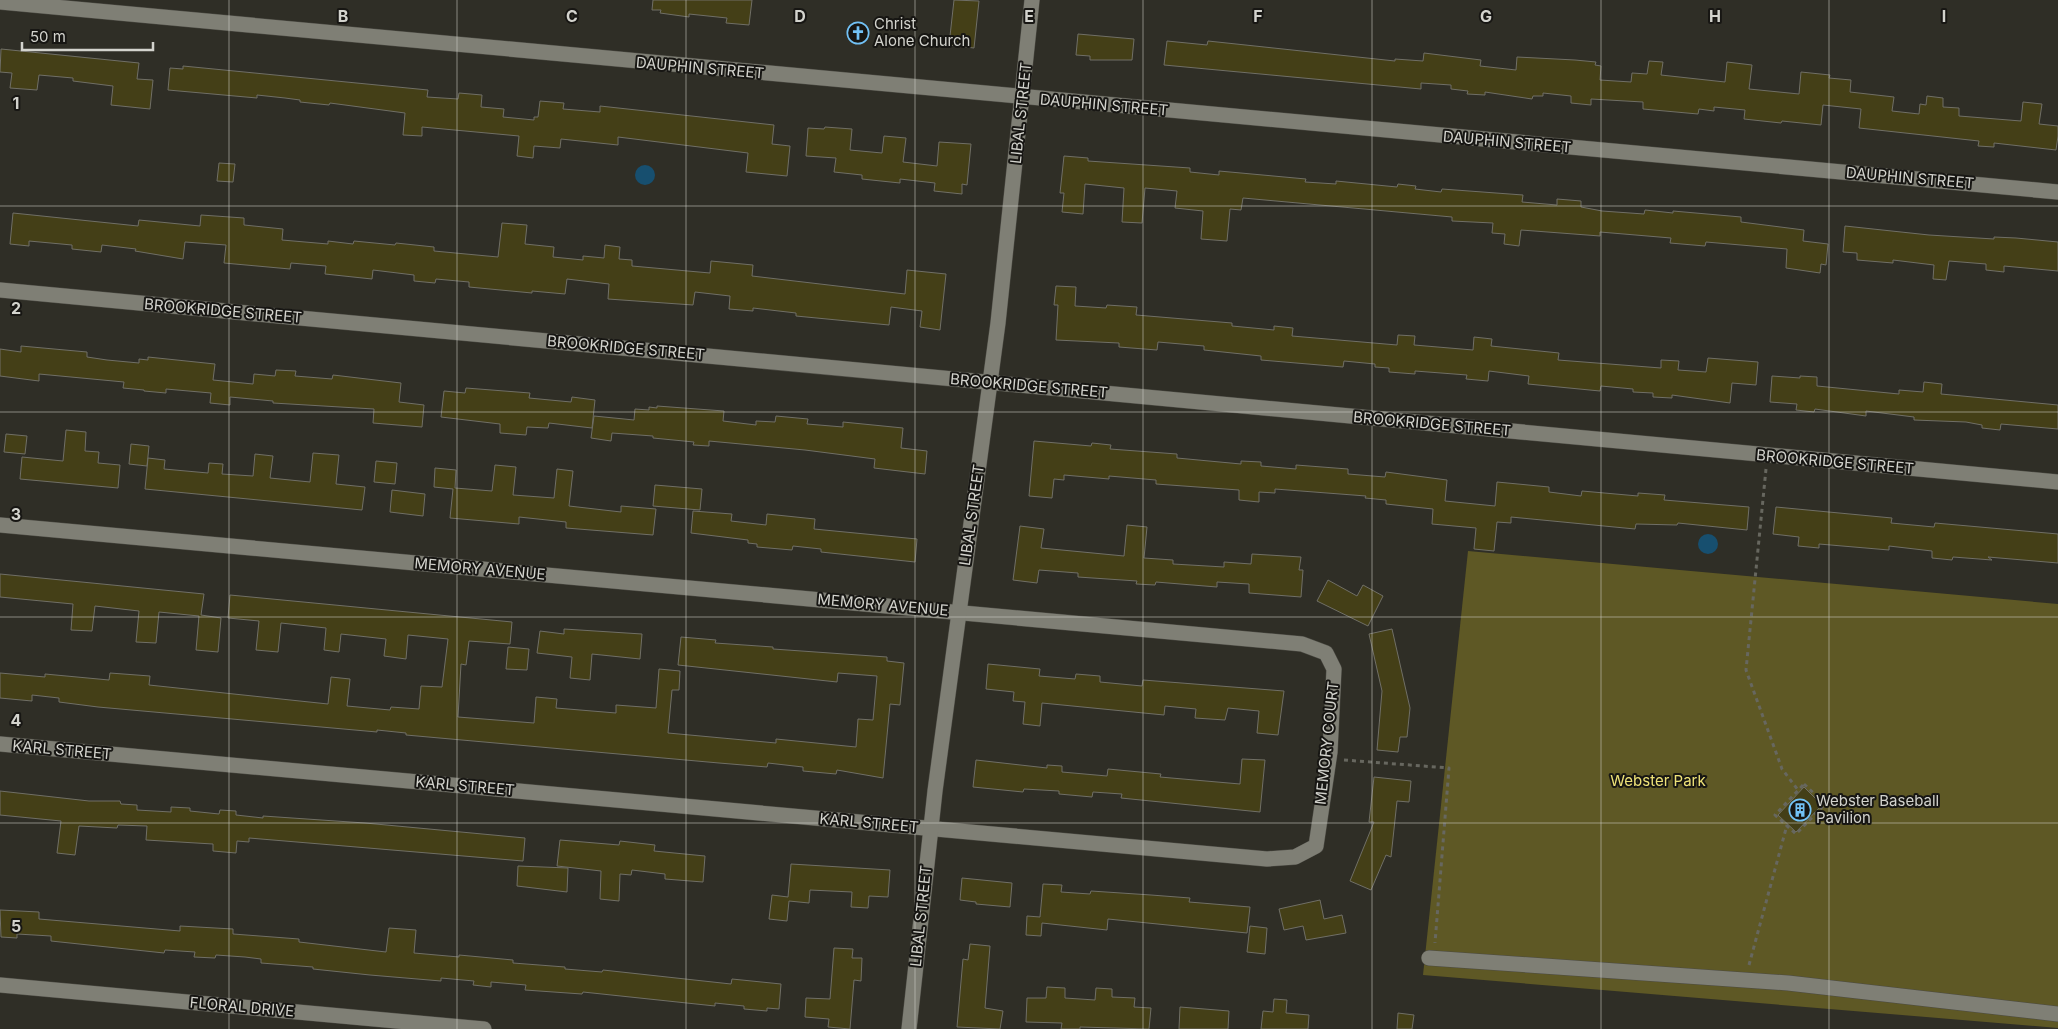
<svg xmlns="http://www.w3.org/2000/svg" width="2058" height="1029" font-family="Inter,sans-serif">
<style>
.green{fill:#5e5825}
.water{fill:#174f6f}
.building{fill:#443f17;stroke:#706f66}
.lines{fill:none;stroke-linecap:round;stroke-linejoin:round}
.minor-casing{stroke:#4c4b44;stroke-width:16}
.path{stroke:#67675f;stroke-width:3;stroke-dasharray:4 4;stroke-linecap:butt}
.minor{stroke:#7f7f75;stroke-width:15}
.grid{fill:none;stroke:#d3d3cd;stroke-width:1;stroke-opacity:0.55}
.labels{text-anchor:middle;stroke-width:4;stroke-linejoin:round;paint-order:stroke}
.poi-label{font-size:15px;fill:#d3d3cd;stroke:#171613;text-anchor:start}
.street-label{font-size:15px;fill:#d3d3cd;stroke:#171613}
.park-label{font-size:15px;fill:#eee278;stroke:#171613}
.grid-label{font-size:16px;text-anchor:middle;font-weight:bold;fill:#d3d3cd;stroke:#171613;stroke-width:4;stroke-linejoin:round;paint-order:stroke}
</style>
<rect width="100%" height="100%" fill="#2f2e26"/>
<polygon class="green" points="1468,551 2058,604 2058,1028 1423,975"/>
<g class="water">
<circle cx="645" cy="175" r="10"/>
<circle cx="1708" cy="544" r="10"/>
</g>
<g class="building">
<polygon points="653,0 752,0 749,25 726,23 727,18 689,14 689,17 660,13 661,10 652,10"/>
<polygon points="954,0 979,1 974,48 949,45"/>
<polygon points="1078,34 1134,39 1132,60 1090,60 1090,56 1076,55"/>
<polygon points="1167,41 1207,45 1208,41 1395,61 1395,59 1423,61 1424,53 1481,60 1480,66 1516,70 1517,57 1575,60 1596,62 1595,65 1601,66 1600,80 1631,82 1632,73 1647,74 1649,61 1663,62 1661,75 1725,82 1727,62 1752,65 1749,89 1799,94 1801,72 1830,75 1829,78 1851,80 1850,92 1894,97 1892,111 1919,114 1920,104 1926,105 1927,96 1943,98 1943,107 1959,108 1959,116 2021,121 2023,102 2042,104 2039,124 2058,126 2058,136 2056,150 1994,143 1994,147 1978,146 1979,141 1859,128 1861,109 1823,105 1821,125 1782,121 1781,123 1744,119 1745,110 1714,107 1714,111 1699,109 1698,114 1643,109 1643,102 1591,99 1591,105 1571,103 1571,96 1543,93 1543,96 1533,96 1532,99 1485,92 1485,95 1467,94 1468,91 1451,89 1451,85 1421,83 1421,89 1164,65"/>
<polygon points="1,49 139,63 137,79 153,80 150,109 111,105 113,86 73,81 73,78 39,75 37,90 10,88 12,73 0,72"/>
<polygon points="183,66 428,90 427,97 458,99 459,93 482,95 481,107 504,109 503,117 534,120 534,117 538,117 540,101 564,103 563,109 600,112 600,106 774,125 772,144 790,146 787,176 746,172 748,153 618,137 618,145 561,139 560,148 534,146 533,158 517,156 519,136 422,127 422,136 403,135 405,113 330,103 329,105 300,102 300,100 285,98 257,95 257,98 168,90 170,68 183,69"/>
<polygon points="825,127 852,129 850,150 882,153 884,136 906,138 903,162 937,166 939,142 971,144 967,185 962,184 962,194 934,191 935,183 900,179 900,183 862,179 862,175 834,172 836,158 806,156 808,128 824,129"/>
<polygon points="1064,156 1088,158 1088,161 1190,168 1190,172 1219,175 1219,171 1306,179 1305,182 1336,184 1336,181 1397,187 1398,184 1416,186 1415,189 1441,192 1442,189 1523,195 1522,202 1557,205 1557,199 1581,201 1581,207 1602,211 1644,214 1645,210 1673,213 1673,211 1741,217 1741,222 1804,230 1803,241 1828,244 1826,265 1821,264 1820,273 1786,268 1787,249 1706,242 1705,246 1670,243 1671,238 1600,232 1600,236 1521,230 1519,246 1504,244 1505,234 1492,233 1493,223 1452,221 1452,217 1243,198 1241,210 1230,209 1227,241 1201,239 1203,211 1175,208 1177,191 1145,188 1142,223 1122,222 1124,188 1085,184 1083,214 1062,212 1064,193 1060,193"/>
<polygon points="219,163 235,164 233,182 217,181"/>
<polygon points="13,213 138,226 139,220 200,226 201,215 244,218 244,225 283,229 282,240 328,244 328,241 353,244 354,241 395,245 396,243 434,247 434,251 498,257 502,223 527,225 525,244 554,247 553,257 583,260 583,256 604,258 605,245 620,247 619,259 632,260 632,266 710,273 711,261 753,265 752,276 905,294 907,270 946,274 940,330 920,327 922,311 891,307 889,325 796,316 796,313 753,308 753,311 729,309 730,296 695,292 693,305 608,299 609,284 567,279 565,294 532,291 532,293 469,287 469,282 436,279 435,283 414,281 414,275 373,270 372,279 325,274 326,266 291,263 290,269 224,263 226,245 185,242 183,259 135,251 136,249 102,245 101,252 72,249 72,245 29,241 29,246 10,244"/>
<polygon points="1845,226 1929,235 1994,239 1994,237 2016,238 2058,242 2058,271 2004,266 2004,272 1986,270 1986,264 1949,261 1946,280 1933,279 1934,265 1893,260 1893,263 1857,260 1857,253 1843,252"/>
<polygon points="1056,286 1076,287 1075,306 1106,308 1107,305 1137,307 1136,315 1232,323 1232,326 1274,330 1274,326 1293,328 1292,336 1397,345 1398,335 1415,336 1414,345 1473,350 1474,337 1492,339 1491,346 1559,353 1558,360 1661,368 1661,360 1679,361 1678,370 1706,372 1708,358 1758,362 1756,385 1732,383 1730,403 1672,395 1672,398 1653,397 1653,393 1633,392 1633,389 1601,386 1600,391 1528,384 1529,376 1489,371 1488,381 1466,379 1467,375 1415,371 1415,374 1389,372 1389,368 1375,367 1375,364 1344,361 1343,367 1261,360 1261,356 1204,350 1204,346 1158,342 1157,350 1119,347 1119,343 1056,340 1058,305 1054,305"/>
<polygon points="21,346 87,352 87,357 107,360 139,363 139,359 148,360 148,357 215,364 213,380 253,384 254,374 275,376 276,370 296,371 295,376 332,379 333,375 401,383 399,402 424,405 422,427 373,423 374,409 273,403 273,401 230,397 230,405 210,403 211,393 166,389 166,393 144,391 144,390 123,388 124,382 39,374 39,381 0,376 0,349 21,352"/>
<polygon points="1772,376 1800,378 1800,376 1817,377 1817,386 1899,394 1899,390 1923,392 1924,382 1942,384 1941,394 2058,405 2058,429 2001,424 2000,430 1982,428 1982,425 1966,422 1914,420 1914,417 1866,411 1866,416 1815,409 1814,412 1796,410 1797,404 1770,402"/>
<polygon points="466,388 530,393 529,398 571,402 572,397 595,400 592,428 549,423 548,428 527,427 526,435 500,433 500,424 441,417 444,391 465,393"/>
<polygon points="657,406 724,411 723,421 756,425 756,421 775,422 776,416 808,419 807,424 843,427 843,422 903,428 901,448 927,451 925,474 874,468 875,459 805,450 709,441 709,446 693,445 694,442 653,438 653,436 612,433 611,441 591,438 594,416 634,420 635,409 649,410 649,407 657,408"/>
<polygon points="66,430 86,432 85,451 99,452 98,463 120,465 118,488 20,479 22,457 63,461"/>
<polygon points="6,434 27,436 25,454 4,452"/>
<polygon points="1034,441 1091,446 1092,443 1111,445 1110,449 1177,454 1177,458 1241,464 1241,461 1261,462 1261,466 1296,469 1296,465 1348,469 1348,474 1385,477 1386,472 1447,480 1445,501 1495,506 1497,482 1549,487 1549,492 1581,496 1582,491 1638,496 1638,493 1665,495 1664,500 1749,507 1747,530 1678,523 1677,525 1636,524 1635,529 1511,517 1511,523 1497,522 1494,551 1474,549 1476,528 1432,524 1433,509 1386,504 1386,500 1365,498 1366,496 1275,489 1275,493 1259,492 1259,502 1239,500 1239,490 1156,484 1156,480 1109,476 1109,479 1064,475 1064,480 1054,479 1052,498 1029,496"/>
<polygon points="131,444 149,446 147,466 129,464"/>
<polygon points="313,453 339,455 336,484 365,487 362,510 145,489 148,458 165,460 164,469 208,473 209,463 223,464 222,474 253,476 255,454 273,456 270,478 310,482"/>
<polygon points="376,461 397,463 395,484 374,482"/>
<polygon points="495,465 516,467 513,495 554,498 557,469 573,471 569,506 621,512 621,506 656,509 653,535 566,528 566,522 519,517 519,524 450,518 453,489 434,487 435,468 456,470 455,488 492,491"/>
<polygon points="655,485 702,489 700,510 653,506"/>
<polygon points="392,490 425,494 423,516 390,512"/>
<polygon points="1776,507 1892,518 1891,523 1934,527 1935,523 2058,534 2058,563 1988,557 1992,560 1953,557 1952,560 1932,558 1932,551 1889,546 1889,550 1819,544 1819,548 1798,546 1799,537 1773,534"/>
<polygon points="693,511 732,514 731,521 766,525 767,514 815,519 814,529 917,539 915,562 821,552 821,549 793,546 792,550 757,547 757,544 748,543 748,540 691,533"/>
<polygon points="1127,525 1147,527 1144,558 1173,560 1173,564 1224,567 1224,562 1251,564 1252,554 1301,557 1299,570 1303,570 1301,597 1249,593 1249,584 1217,582 1217,587 1156,582 1155,585 1136,584 1137,581 1078,577 1078,573 1039,570 1037,583 1013,580 1020,526 1044,529 1041,548 1124,556"/>
<polygon points="0,574 204,594 201,615 221,618 218,652 196,650 199,616 159,612 156,643 136,642 139,611 95,606 92,631 71,630 73,604 0,597"/>
<polygon points="1328,580 1357,596 1363,585 1383,596 1368,626 1317,601"/>
<polygon points="230,595 512,622 510,644 469,641 466,665 461,664 458,717 534,723 536,697 557,699 556,708 616,713 616,705 656,708 659,669 680,671 679,690 672,690 668,733 776,743 776,739 856,747 858,719 873,720 877,676 838,673 837,682 678,665 681,637 716,640 715,643 773,647 773,649 887,657 887,661 904,663 900,705 890,704 883,778 837,770 836,774 803,771 803,767 768,763 767,767 719,763 406,735 406,733 377,730 377,732 98,707 59,702 59,698 32,695 32,701 0,698 0,673 45,677 45,674 109,680 110,673 150,676 149,685 328,704 331,677 350,679 347,706 390,710 391,707 419,709 421,686 442,687 448,639 408,635 406,659 384,656 386,639 341,634 339,652 324,650 326,628 281,623 278,652 256,650 259,621 228,618"/>
<polygon points="564,629 642,634 640,659 592,654 590,680 570,678 572,657 537,653 540,631 564,634"/>
<polygon points="1392,629 1410,708 1407,737 1400,737 1398,752 1377,750 1382,691 1369,634"/>
<polygon points="508,647 529,649 527,670 506,669"/>
<polygon points="988,664 1040,669 1039,676 1075,679 1076,674 1100,676 1100,682 1142,686 1143,680 1284,691 1278,735 1257,733 1259,711 1228,708 1225,720 1195,718 1196,709 1165,706 1164,715 1042,703 1040,726 1023,724 1025,702 1013,701 1014,692 986,689"/>
<polygon points="1242,759 1265,760 1260,812 1121,798 1122,794 1093,792 1092,797 1059,794 1059,791 1024,789 1023,792 973,787 976,760 1047,768 1047,765 1062,766 1062,772 1107,776 1108,769 1161,774 1160,777 1240,784"/>
<polygon points="1374,777 1411,781 1409,802 1397,801 1391,857 1386,855 1371,890 1350,881 1374,822 1369,822"/>
<polygon points="1804,787 1822,805 1796,832 1778,815"/>
<polygon points="0,791 89,801 120,801 121,804 137,805 137,810 171,812 171,807 190,808 190,811 219,814 220,810 236,811 236,815 263,818 263,816 365,823 525,838 523,861 249,838 249,842 237,841 236,853 213,851 213,844 146,840 147,826 118,825 117,828 79,826 75,855 57,853 61,821 0,815"/>
<polygon points="560,840 619,845 620,841 655,845 654,851 705,856 703,882 665,879 665,874 632,870 631,875 620,874 619,901 600,899 601,871 557,866"/>
<polygon points="791,864 890,870 888,897 869,896 868,908 851,907 852,892 810,890 809,903 789,901 787,921 769,919 772,895 788,897"/>
<polygon points="518,866 568,868 567,892 517,886"/>
<polygon points="962,878 1012,883 1010,907 976,904 976,902 960,900"/>
<polygon points="1043,884 1062,885 1061,892 1090,894 1091,891 1151,895 1190,898 1189,902 1250,907 1247,933 1108,919 1107,930 1042,923 1041,936 1026,935 1027,916 1040,917"/>
<polygon points="1320,900 1324,919 1342,915 1346,933 1306,940 1303,926 1284,930 1279,909"/>
<polygon points="0,910 39,912 39,919 180,931 180,926 233,929 233,934 299,939 299,942 386,952 389,928 416,930 414,953 459,957 459,955 513,960 513,963 565,967 565,969 602,972 603,970 731,984 732,979 781,984 779,1009 767,1008 767,1011 744,1009 744,1006 715,1003 715,1006 583,992 582,994 525,990 526,985 491,982 491,987 473,985 474,981 441,978 441,981 370,975 313,969 313,967 261,963 261,959 245,957 216,955 215,958 194,957 195,952 165,950 164,953 51,941 51,936 17,934 17,938 1,937"/>
<polygon points="1250,926 1267,928 1265,954 1247,952"/>
<polygon points="970,944 990,946 985,1008 1003,1011 1000,1029 957,1027 963,959 968,960"/>
<polygon points="834,948 853,949 852,958 862,958 861,981 854,980 850,1029 828,1027 829,1019 805,1017 806,998 830,999"/>
<polygon points="1047,987 1065,988 1065,998 1095,1000 1096,988 1112,989 1112,997 1135,998 1134,1007 1151,1008 1149,1029 1080,1027 1080,1029 1061,1029 1062,1023 1026,1022 1027,998 1046,998"/>
<polygon points="1274,999 1287,1000 1286,1013 1309,1015 1308,1029 1261,1029 1263,1011 1273,1012"/>
<polygon points="1180,1007 1229,1011 1228,1029 1179,1029"/>
<polygon points="1398,1013 1414,1015 1412,1029 1397,1029"/>
</g>
<g class="lines">
<g class="minor-casing">
<g id="minor">
<polyline points="0,2 2058,192"/>
<polyline points="0,290 2058,482"/>
<polyline points="0,525 1302,644 1326,653 1334,669 1330,752 1316,846 1295,857 1267,859 0,744"/>
<polyline points="1429,958 1788,983 2058,1014"/>
<polyline points="0,985 484,1029"/>
<polyline points="909,1029 935,791 998,323 1032,0"/>
</g>
</g>
<g class="path">
<polyline points="1766,469 1746,670 1782,769 1798,790"/>
<polyline points="1344,760 1449,768 1435,943"/>
<polygon points="1804,784 1825,804 1796,834 1775,815"/>
<polyline points="1749,965 1787,825"/>
</g>
<use href="#minor" class="minor"/>
</g>
<path class="grid" d="M229,0V1029M457,0V1029M686,0V1029M915,0V1029M1143,0V1029M1372,0V1029M1601,0V1029M1829,0V1029M0,206H2058M0,412H2058M0,617H2058M0,823H2058"/>
<defs>
<g id="church-ring" transform="scale(1.125)"><circle r="9.5" fill="#171613" stroke="#72c1f5" stroke-width="1.5"/><path d="M-1.2-6h2.4v3.5h3.3v2.4h-3.3V6h-2.4V-.1h-3.3v-2.4h3.3Z" fill="#72c1f5"/></g>
<g id="building-ring" transform="scale(1.125)"><circle r="9.5" fill="#171613" stroke="#72c1f5" stroke-width="1.5"/><path d="M-4-6H4V6H1V3H-1V6H-4ZM-2.5-4.3h1.7v1.8h-1.7ZM.8-4.3h1.7v1.8H.8ZM-2.5-1h1.7V.8h-1.7ZM.8-1h1.7V.8H.8Z" fill="#72c1f5"/></g>
</defs>
<g fill-rule="evenodd">
<use href="#church-ring" x="858" y="33"/>
<use href="#building-ring" x="1800" y="810"/>
</g>
<g class="labels">
<g class="poi-label">
<text x="874" y="29">Christ<tspan x="874" dy="17">Alone Church</tspan></text>
<text x="1816" y="806">Webster Baseball<tspan x="1816" dy="17">Pavilion</tspan></text>
</g>
<g class="street-label">
<text transform="translate(700 68) rotate(5)" y="5">DAUPHIN STREET</text>
<text transform="translate(1104 105) rotate(5)" y="5">DAUPHIN STREET</text>
<text transform="translate(1021 113) rotate(-84)" y="5">LIBAL STREET</text>
<text transform="translate(1507 142) rotate(5)" y="5">DAUPHIN STREET</text>
<text transform="translate(1910 178) rotate(5)" y="5">DAUPHIN STREET</text>
<text transform="translate(223 311) rotate(5)" y="5">BROOKRIDGE STREET</text>
<text transform="translate(626 348) rotate(5)" y="5">BROOKRIDGE STREET</text>
<text transform="translate(1029 386) rotate(5)" y="5">BROOKRIDGE STREET</text>
<text transform="translate(1432 424) rotate(5)" y="5">BROOKRIDGE STREET</text>
<text transform="translate(1835 462) rotate(5)" y="5">BROOKRIDGE STREET</text>
<text transform="translate(972 515) rotate(-82)" y="5">LIBAL STREET</text>
<text transform="translate(480 569) rotate(5)" y="5">MEMORY AVENUE</text>
<text transform="translate(883 605) rotate(5)" y="5">MEMORY AVENUE</text>
<text transform="translate(1327 743) rotate(-84)" y="5">MEMORY COURT</text>
<text transform="translate(62 750) rotate(5)" y="5">KARL STREET</text>
<text transform="translate(465 786) rotate(5)" y="5">KARL STREET</text>
<text transform="translate(869 823) rotate(5)" y="5">KARL STREET</text>
<text transform="translate(921 916) rotate(-84)" y="5">LIBAL STREET</text>
<text transform="translate(242 1007) rotate(5)" y="5">FLORAL DRIVE</text>
</g>
<g class="park-label">
<text x="1658" y="786">Webster Park</text>
</g>
</g>
<g class="grid-label">
<text x="343" y="22">B</text>
<text x="572" y="22">C</text>
<text x="800" y="22">D</text>
<text x="1029" y="22">E</text>
<text x="1258" y="22">F</text>
<text x="1486" y="22">G</text>
<text x="1715" y="22">H</text>
<text x="1944" y="22">I</text>
<text x="16" y="109">1</text>
<text x="16" y="314">2</text>
<text x="16" y="520">3</text>
<text x="16" y="726">4</text>
<text x="16" y="932">5</text>
</g>
<path d="M22 42v8h131v-8" fill="none" stroke="#d3d3cd" stroke-width="2.5"/>
<text x="30" y="42" font-size="15" fill="#d3d3cd" stroke="#171613" stroke-width="4" paint-order="stroke">50 m</text>
</svg>
